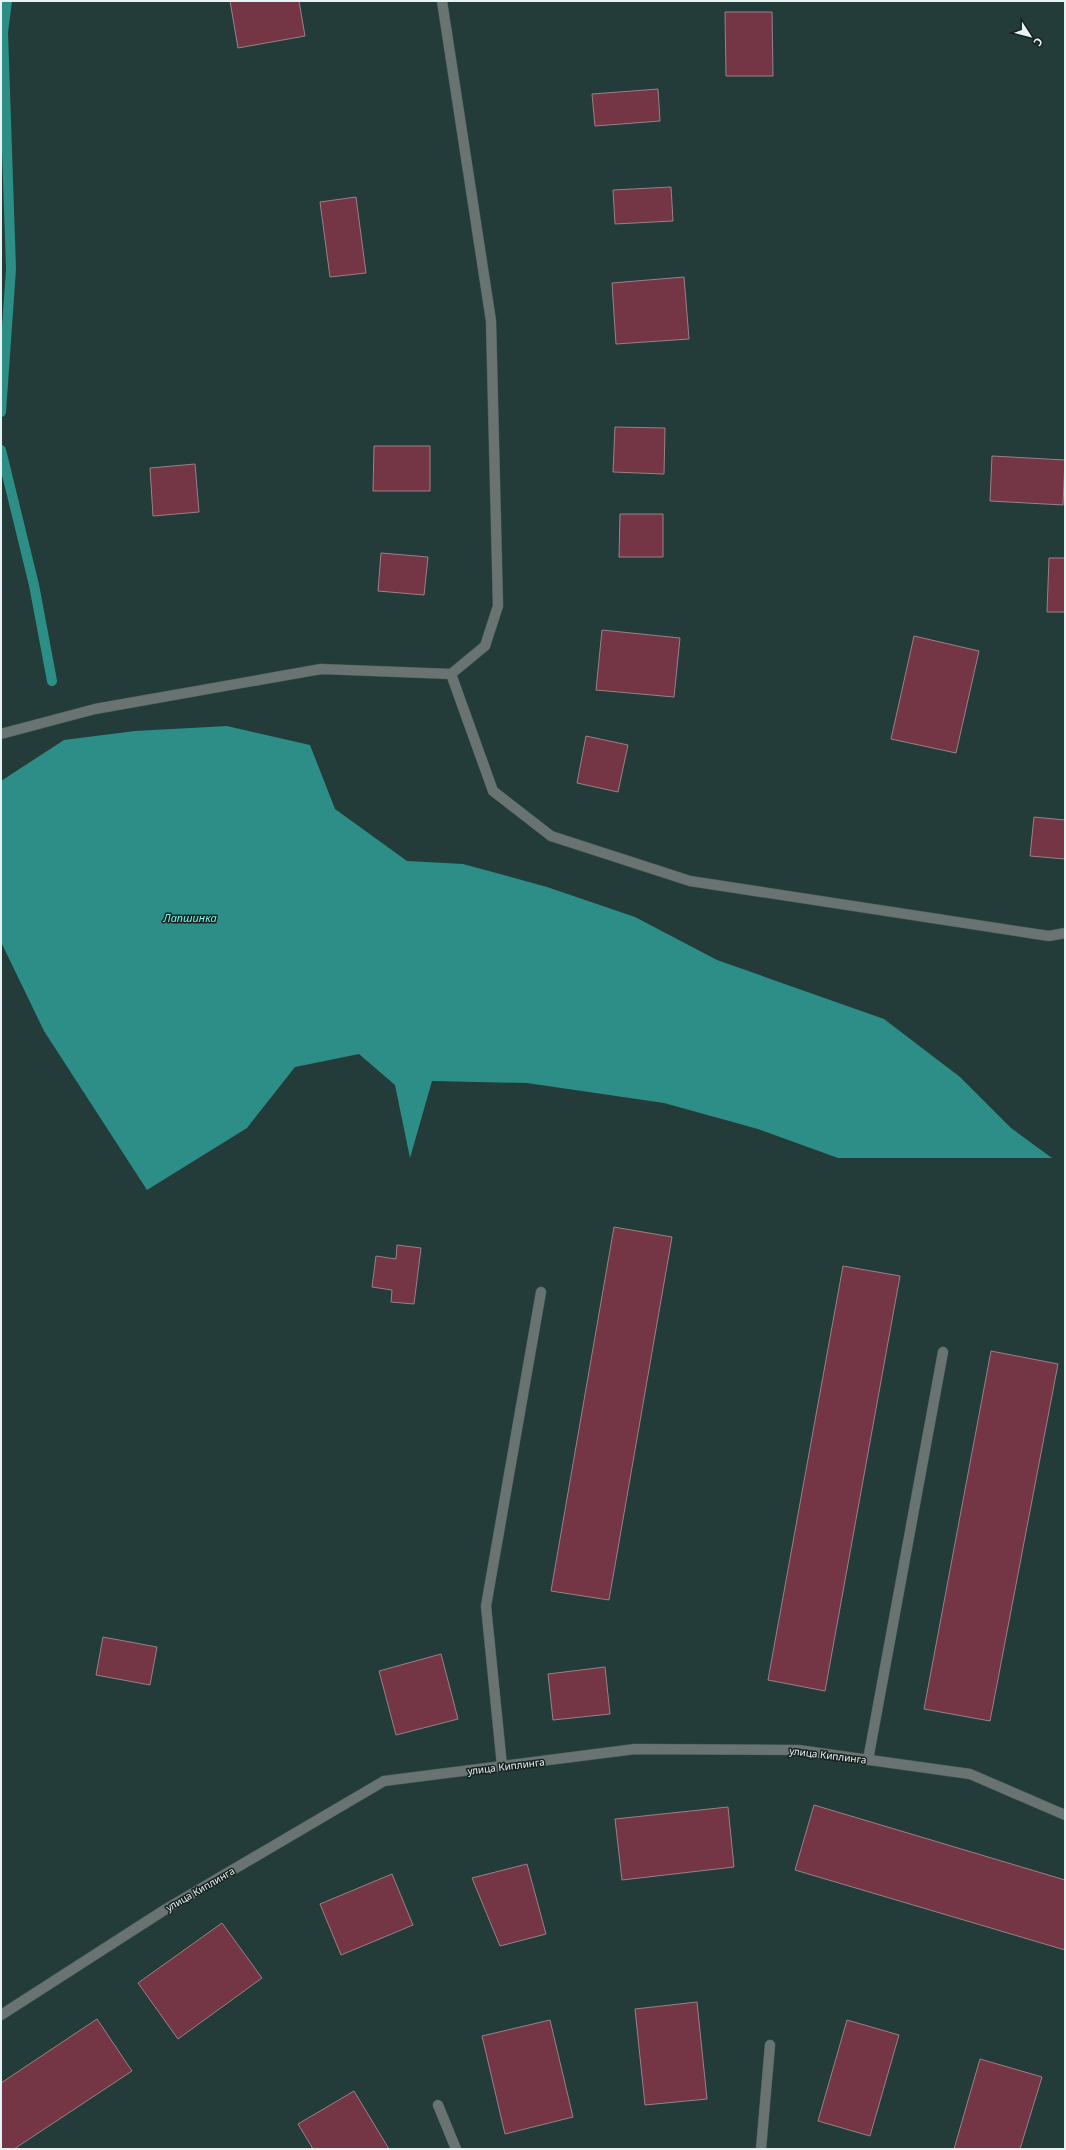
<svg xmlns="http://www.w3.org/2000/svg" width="1066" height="2150" font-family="'Noto Sans',sans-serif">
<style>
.water{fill:#2c8e87}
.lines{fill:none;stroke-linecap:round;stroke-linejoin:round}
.stream{stroke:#2c8e87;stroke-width:10}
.building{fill:#743545;stroke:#998185}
.minor-casing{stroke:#425957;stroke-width:11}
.minor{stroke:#687372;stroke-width:10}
.labels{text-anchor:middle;stroke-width:3;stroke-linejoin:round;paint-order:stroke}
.street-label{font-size:10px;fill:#e5f4f2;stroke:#16201f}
.water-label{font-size:11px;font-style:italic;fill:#72f9ee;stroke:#16201f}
</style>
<rect width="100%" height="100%" fill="#233c39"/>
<polygon class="water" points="227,726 310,745 335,809 407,861 463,864 547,887 635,917 717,960 884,1019 960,1077 1011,1128 1052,1158 838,1158 758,1129 664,1103 527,1083 432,1081 410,1158 395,1085 359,1054 295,1067 247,1128 147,1190 44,1031 1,942 1,781 64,740 135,731"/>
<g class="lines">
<g class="stream">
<polyline points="1,412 11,269 3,32 7,1"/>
<polyline points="1,450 34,585 52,681"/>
</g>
</g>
<g class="building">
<polygon points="230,1 299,1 305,36 238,48"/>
<polygon points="725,12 772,12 773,76 726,76"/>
<polygon points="658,89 660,121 595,126 592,94"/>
<polygon points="671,187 673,221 615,224 613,190"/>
<polygon points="356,197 366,273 330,277 320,202"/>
<polygon points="684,277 689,339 616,344 612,283"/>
<polygon points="615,427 665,428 664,474 613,472"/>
<polygon points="374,446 430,446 430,491 373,491"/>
<polygon points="992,456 1065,460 1063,505 990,501"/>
<polygon points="195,464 199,512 153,516 150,468"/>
<polygon points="620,514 663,514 663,557 619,557"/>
<polygon points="381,553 428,557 424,595 378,591"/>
<polygon points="1049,558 1065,558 1065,612 1047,612"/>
<polygon points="602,630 680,638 674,697 596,690"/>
<polygon points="914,636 979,651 956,753 891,739"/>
<polygon points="586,736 628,745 618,792 577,783"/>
<polygon points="1034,817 1065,820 1065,859 1030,856"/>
<polygon points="614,1227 672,1237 609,1600 551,1591"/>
<polygon points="397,1245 421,1248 414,1304 391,1302 392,1290 372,1287 376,1256 396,1259"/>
<polygon points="843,1266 900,1276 825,1691 768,1680"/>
<polygon points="991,1351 1058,1364 990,1721 924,1709"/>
<polygon points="103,1637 157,1647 150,1685 96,1675"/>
<polygon points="441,1654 458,1719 396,1735 379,1671"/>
<polygon points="605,1667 610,1714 553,1720 548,1674"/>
<polygon points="814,1805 1065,1880 1065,1950 795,1870"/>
<polygon points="728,1807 734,1867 622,1880 615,1819"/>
<polygon points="527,1864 546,1934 500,1946 472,1878"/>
<polygon points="392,1874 413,1925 341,1955 320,1904"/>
<polygon points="222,1923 262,1978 178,2039 138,1983"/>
<polygon points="697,2002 707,2099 645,2105 635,2009"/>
<polygon points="97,2019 132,2071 14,2149 1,2149 1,2083"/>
<polygon points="550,2020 573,2117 505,2134 482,2036"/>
<polygon points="847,2020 899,2035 870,2136 818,2121"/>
<polygon points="980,2059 1042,2077 1020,2149 954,2149"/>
<polygon points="354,2091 389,2149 313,2149 298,2124"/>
</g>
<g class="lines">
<g class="minor-casing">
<g id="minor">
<polyline points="451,674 493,791 551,836 690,881 1049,936 1065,933"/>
<polyline points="1,734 95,709 321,669 451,674 485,646 498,606 491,321 442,1"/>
<polyline points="868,1760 943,1352"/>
<polyline points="502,1766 486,1606 541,1292"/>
<polyline points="1,2015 166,1909 384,1781 635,1749 798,1750 970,1774 1065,1815"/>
<polyline points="438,2105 456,2149"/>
<polyline points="761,2149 770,2045"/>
</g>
</g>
<use href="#minor" class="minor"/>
</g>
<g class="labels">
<g class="street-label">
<text transform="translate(828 1755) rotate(7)" y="4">улица Киплинга</text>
<text transform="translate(506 1766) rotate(-7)" y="4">улица Киплинга</text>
<text transform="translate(200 1889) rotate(-30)" y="4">улица Киплинга</text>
</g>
<g class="water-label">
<text x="190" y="922">Лапшинка</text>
</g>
</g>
<rect width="1066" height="2150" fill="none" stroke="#e5f4f2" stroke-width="4"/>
<g transform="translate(1030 36) rotate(126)" stroke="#16201f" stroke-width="3" paint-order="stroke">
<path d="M0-3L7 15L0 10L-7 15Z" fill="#e5f4f2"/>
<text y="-6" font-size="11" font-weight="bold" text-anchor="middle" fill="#e5f4f2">С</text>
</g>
</svg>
